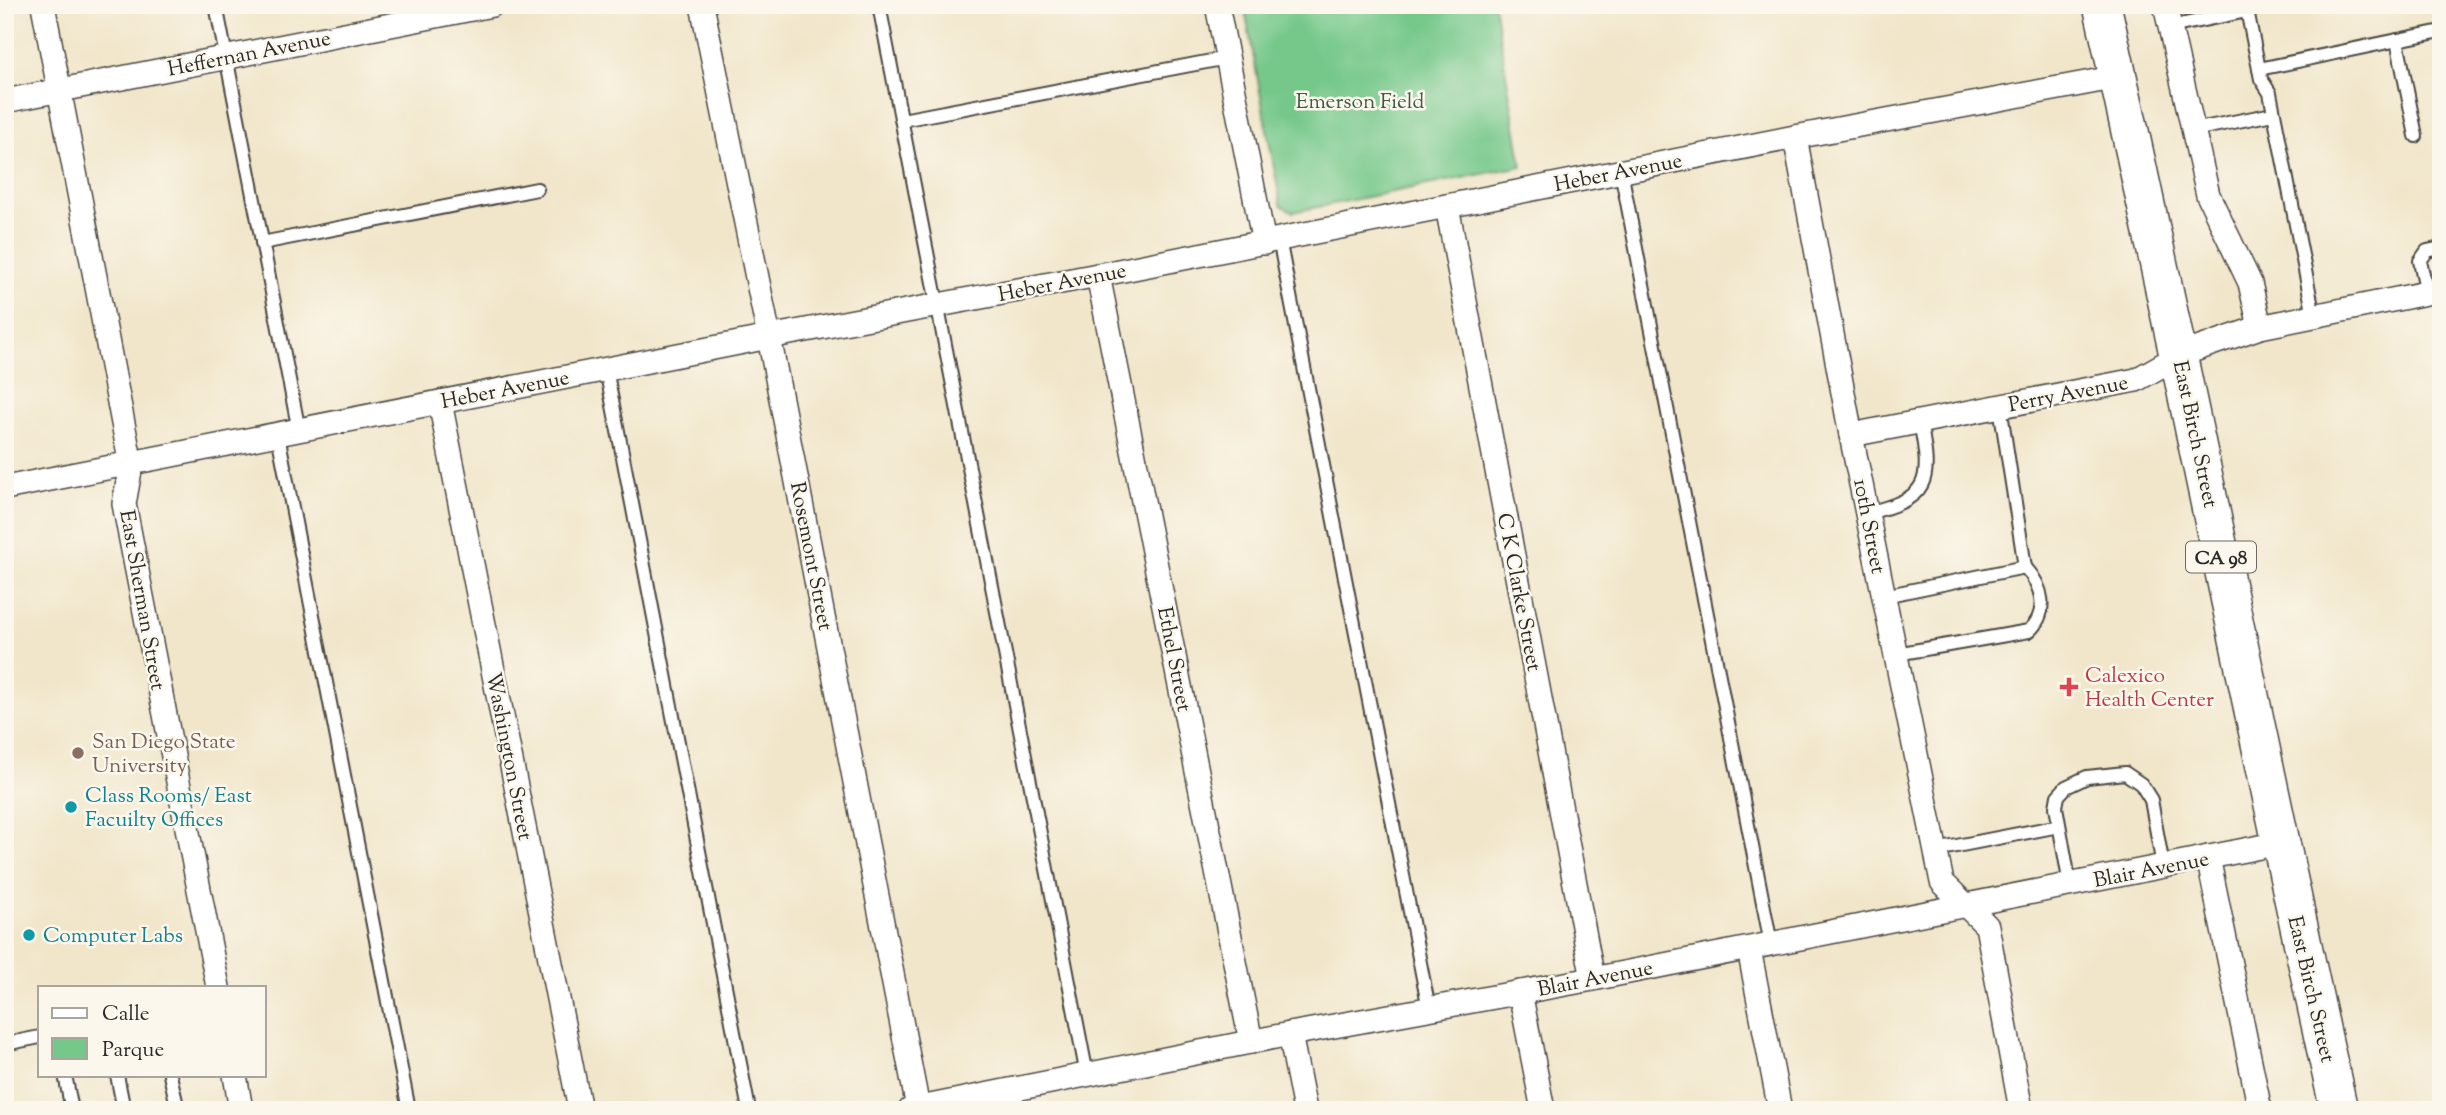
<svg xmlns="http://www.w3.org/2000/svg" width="2446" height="1115" font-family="'Sorts Mill Goudy',serif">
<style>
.green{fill:#75c88a;stroke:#507a5a;stroke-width:2}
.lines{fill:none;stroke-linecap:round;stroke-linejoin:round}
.service-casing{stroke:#494743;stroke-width:16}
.minor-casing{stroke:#494743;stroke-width:26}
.primary-casing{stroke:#494743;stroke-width:40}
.service{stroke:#fff;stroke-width:12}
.minor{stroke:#fff;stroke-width:23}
.primary{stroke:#fff;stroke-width:37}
.health-dot{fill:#e0444e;stroke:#fbf7ec;stroke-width:2.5}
.education-dot{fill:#8d6e63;stroke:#fbf7ec;stroke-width:2.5}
.culture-dot{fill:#0f9aa8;stroke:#fbf7ec;stroke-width:2.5}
.labels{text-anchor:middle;stroke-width:5;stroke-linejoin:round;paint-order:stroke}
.shield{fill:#fbf7ec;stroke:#696865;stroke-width:2}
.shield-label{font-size:19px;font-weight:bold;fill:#2b2b2b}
.street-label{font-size:21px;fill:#2b2b2b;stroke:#fbf7ec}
.park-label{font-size:21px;fill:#415a48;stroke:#fbf7ec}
.health-label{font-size:21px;fill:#be3a42;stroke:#fbf7ec;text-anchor:start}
.education-label{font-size:21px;fill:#785e54;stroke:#fbf7ec;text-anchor:start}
.culture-label{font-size:21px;fill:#0d838f;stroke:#fbf7ec;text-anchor:start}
</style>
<rect width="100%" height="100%" fill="#fbf7ec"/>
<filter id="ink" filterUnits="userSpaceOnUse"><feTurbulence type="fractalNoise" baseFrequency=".0143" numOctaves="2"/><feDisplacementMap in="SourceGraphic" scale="14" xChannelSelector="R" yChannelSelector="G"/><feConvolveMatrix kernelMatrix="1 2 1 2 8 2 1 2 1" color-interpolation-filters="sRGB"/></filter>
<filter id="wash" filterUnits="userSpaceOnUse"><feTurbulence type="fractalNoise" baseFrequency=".00686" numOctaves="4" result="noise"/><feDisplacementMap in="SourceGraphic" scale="28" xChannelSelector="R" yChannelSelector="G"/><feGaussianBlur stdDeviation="1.57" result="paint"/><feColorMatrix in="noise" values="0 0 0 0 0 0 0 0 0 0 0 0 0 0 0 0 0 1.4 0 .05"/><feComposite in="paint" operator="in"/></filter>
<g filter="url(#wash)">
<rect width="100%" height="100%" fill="#f1e6ca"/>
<polygon class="green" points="1244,5 1494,5 1522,166 1293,212 1281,205"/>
</g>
<g filter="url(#ink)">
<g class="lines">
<g class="service-casing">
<g id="service">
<polyline points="216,5 299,431"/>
<polyline points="879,5 1087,1075"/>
<polyline points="2246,5 2261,79 2270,93 2314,316"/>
<polyline points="2170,27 2247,11"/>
<polyline points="2397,40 2416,136"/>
<polyline points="2259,69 2441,31"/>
<polyline points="902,120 1227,58"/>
<polyline points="2193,130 2273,114"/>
<polyline points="1621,171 1771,944"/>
<polyline points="1279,239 1429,1009"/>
<polyline points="262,243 537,189"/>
<polyline points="2427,293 2420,261 2427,251 2441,248"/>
<polyline points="606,369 749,1110"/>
<polyline points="278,435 409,1110"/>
<path d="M1867,513C1930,498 1932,482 1920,422"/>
<polyline points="1884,596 2025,567 2000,406"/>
<path d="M1896,654L2029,631C2049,612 2043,587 2025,567"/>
<polyline points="1936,850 2059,826"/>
<polyline points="2070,885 2056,807 2058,796 2066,787 2087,777 2125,773 2141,784 2151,800 2163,866"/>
<polyline points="5,1044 40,1037"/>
<polyline points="65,1075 72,1110"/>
<polyline points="117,1075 124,1110"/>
<polyline points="170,1075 178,1110"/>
</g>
</g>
<g class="minor-casing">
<g id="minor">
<polyline points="43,5 131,465 124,504 218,987"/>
<polyline points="702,5 769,337 918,1108"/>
<polyline points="1217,5 1264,243"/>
<polyline points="2165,5 2208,195 2250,283 2260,327"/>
<polyline points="5,101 492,5"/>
<polyline points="1795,137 1851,435 1942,882 1987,926 2021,1110"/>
<polyline points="1447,206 1593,979"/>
<polyline points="1098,275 1251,1042"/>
<polyline points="440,402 580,1110"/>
<polyline points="1851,435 2136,380 2180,355 2260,327 2441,290"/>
<polyline points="5,488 769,337 1098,275 1795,137 2118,77"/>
<polyline points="2208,857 2260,1110"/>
<polyline points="1749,949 1780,1110"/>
<polyline points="1520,992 1543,1110"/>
<polyline points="1290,1034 1305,1110"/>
<polyline points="235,1075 241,1110"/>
<polyline points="910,1110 1290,1034 1593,979 2280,843"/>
</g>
</g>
<g class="primary-casing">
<path id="primary" d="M2102,5C2185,373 2257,742 2339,1110"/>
</g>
<use href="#service" class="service"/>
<use href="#minor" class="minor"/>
<use href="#primary" class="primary"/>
</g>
</g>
<path class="health-dot" d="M2065.5 676.5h7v7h7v7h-7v7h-7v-7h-7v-7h7z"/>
<circle class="education-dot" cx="78" cy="753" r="7"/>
<g class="culture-dot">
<circle cx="71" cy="807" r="7"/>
<circle cx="29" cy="935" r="7"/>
</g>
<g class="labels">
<rect class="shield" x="2186" y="541.5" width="70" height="31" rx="5"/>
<g class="shield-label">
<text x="2221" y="564">CA 98</text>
</g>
<g class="street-label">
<text transform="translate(249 53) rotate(-11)" y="7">Heffernan Avenue</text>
<text transform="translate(1618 172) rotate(-11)" y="7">Heber Avenue</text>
<text transform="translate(1062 282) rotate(-11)" y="7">Heber Avenue</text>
<text transform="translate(505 389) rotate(-11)" y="7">Heber Avenue</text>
<text transform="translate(2068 393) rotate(-11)" y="7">Perry Avenue</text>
<text transform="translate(2196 434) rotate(78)" y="7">East Birch Street</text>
<text transform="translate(1870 526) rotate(79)" y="7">10th Street</text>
<text transform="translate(812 556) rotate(79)" y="7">Rosemont Street</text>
<text transform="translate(1520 592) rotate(79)" y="7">C K Clarke Street</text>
<text transform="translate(143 600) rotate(80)" y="7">East Sherman Street</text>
<text transform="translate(1175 659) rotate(79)" y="7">Ethel Street</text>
<text transform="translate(510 756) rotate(79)" y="7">Washington Street</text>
<text transform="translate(2151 869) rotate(-11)" y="7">Blair Avenue</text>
<text transform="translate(1595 978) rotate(-11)" y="7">Blair Avenue</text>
<text transform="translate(2312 989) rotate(77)" y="7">East Birch Street</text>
</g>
<g class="park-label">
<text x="1360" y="108">Emerson Field</text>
</g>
<g class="health-label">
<text x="2085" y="682">Calexico<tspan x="2085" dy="24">Health Center</tspan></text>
</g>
<g class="education-label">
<text x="92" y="748">San Diego State<tspan x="92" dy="24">University</tspan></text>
</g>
<g class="culture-label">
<text x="85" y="802">Class Rooms/ East<tspan x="85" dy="24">Facuilty Offices</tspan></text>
<text x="43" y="942">Computer Labs</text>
</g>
</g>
<rect width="2446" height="1115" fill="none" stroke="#fbf7ec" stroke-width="28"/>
<rect x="38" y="986" width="228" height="91" fill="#fbf7ec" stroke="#a8a59f" stroke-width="2"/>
<rect x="52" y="1008" width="35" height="10" fill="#ffffff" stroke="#a8a59f" stroke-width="2"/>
<text x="102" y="1020" font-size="21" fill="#2b2b2b">Calle</text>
<rect x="52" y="1038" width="35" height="21" fill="#75c88a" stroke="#a8a59f" stroke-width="2"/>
<text x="102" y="1056" font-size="21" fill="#2b2b2b">Parque</text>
</svg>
